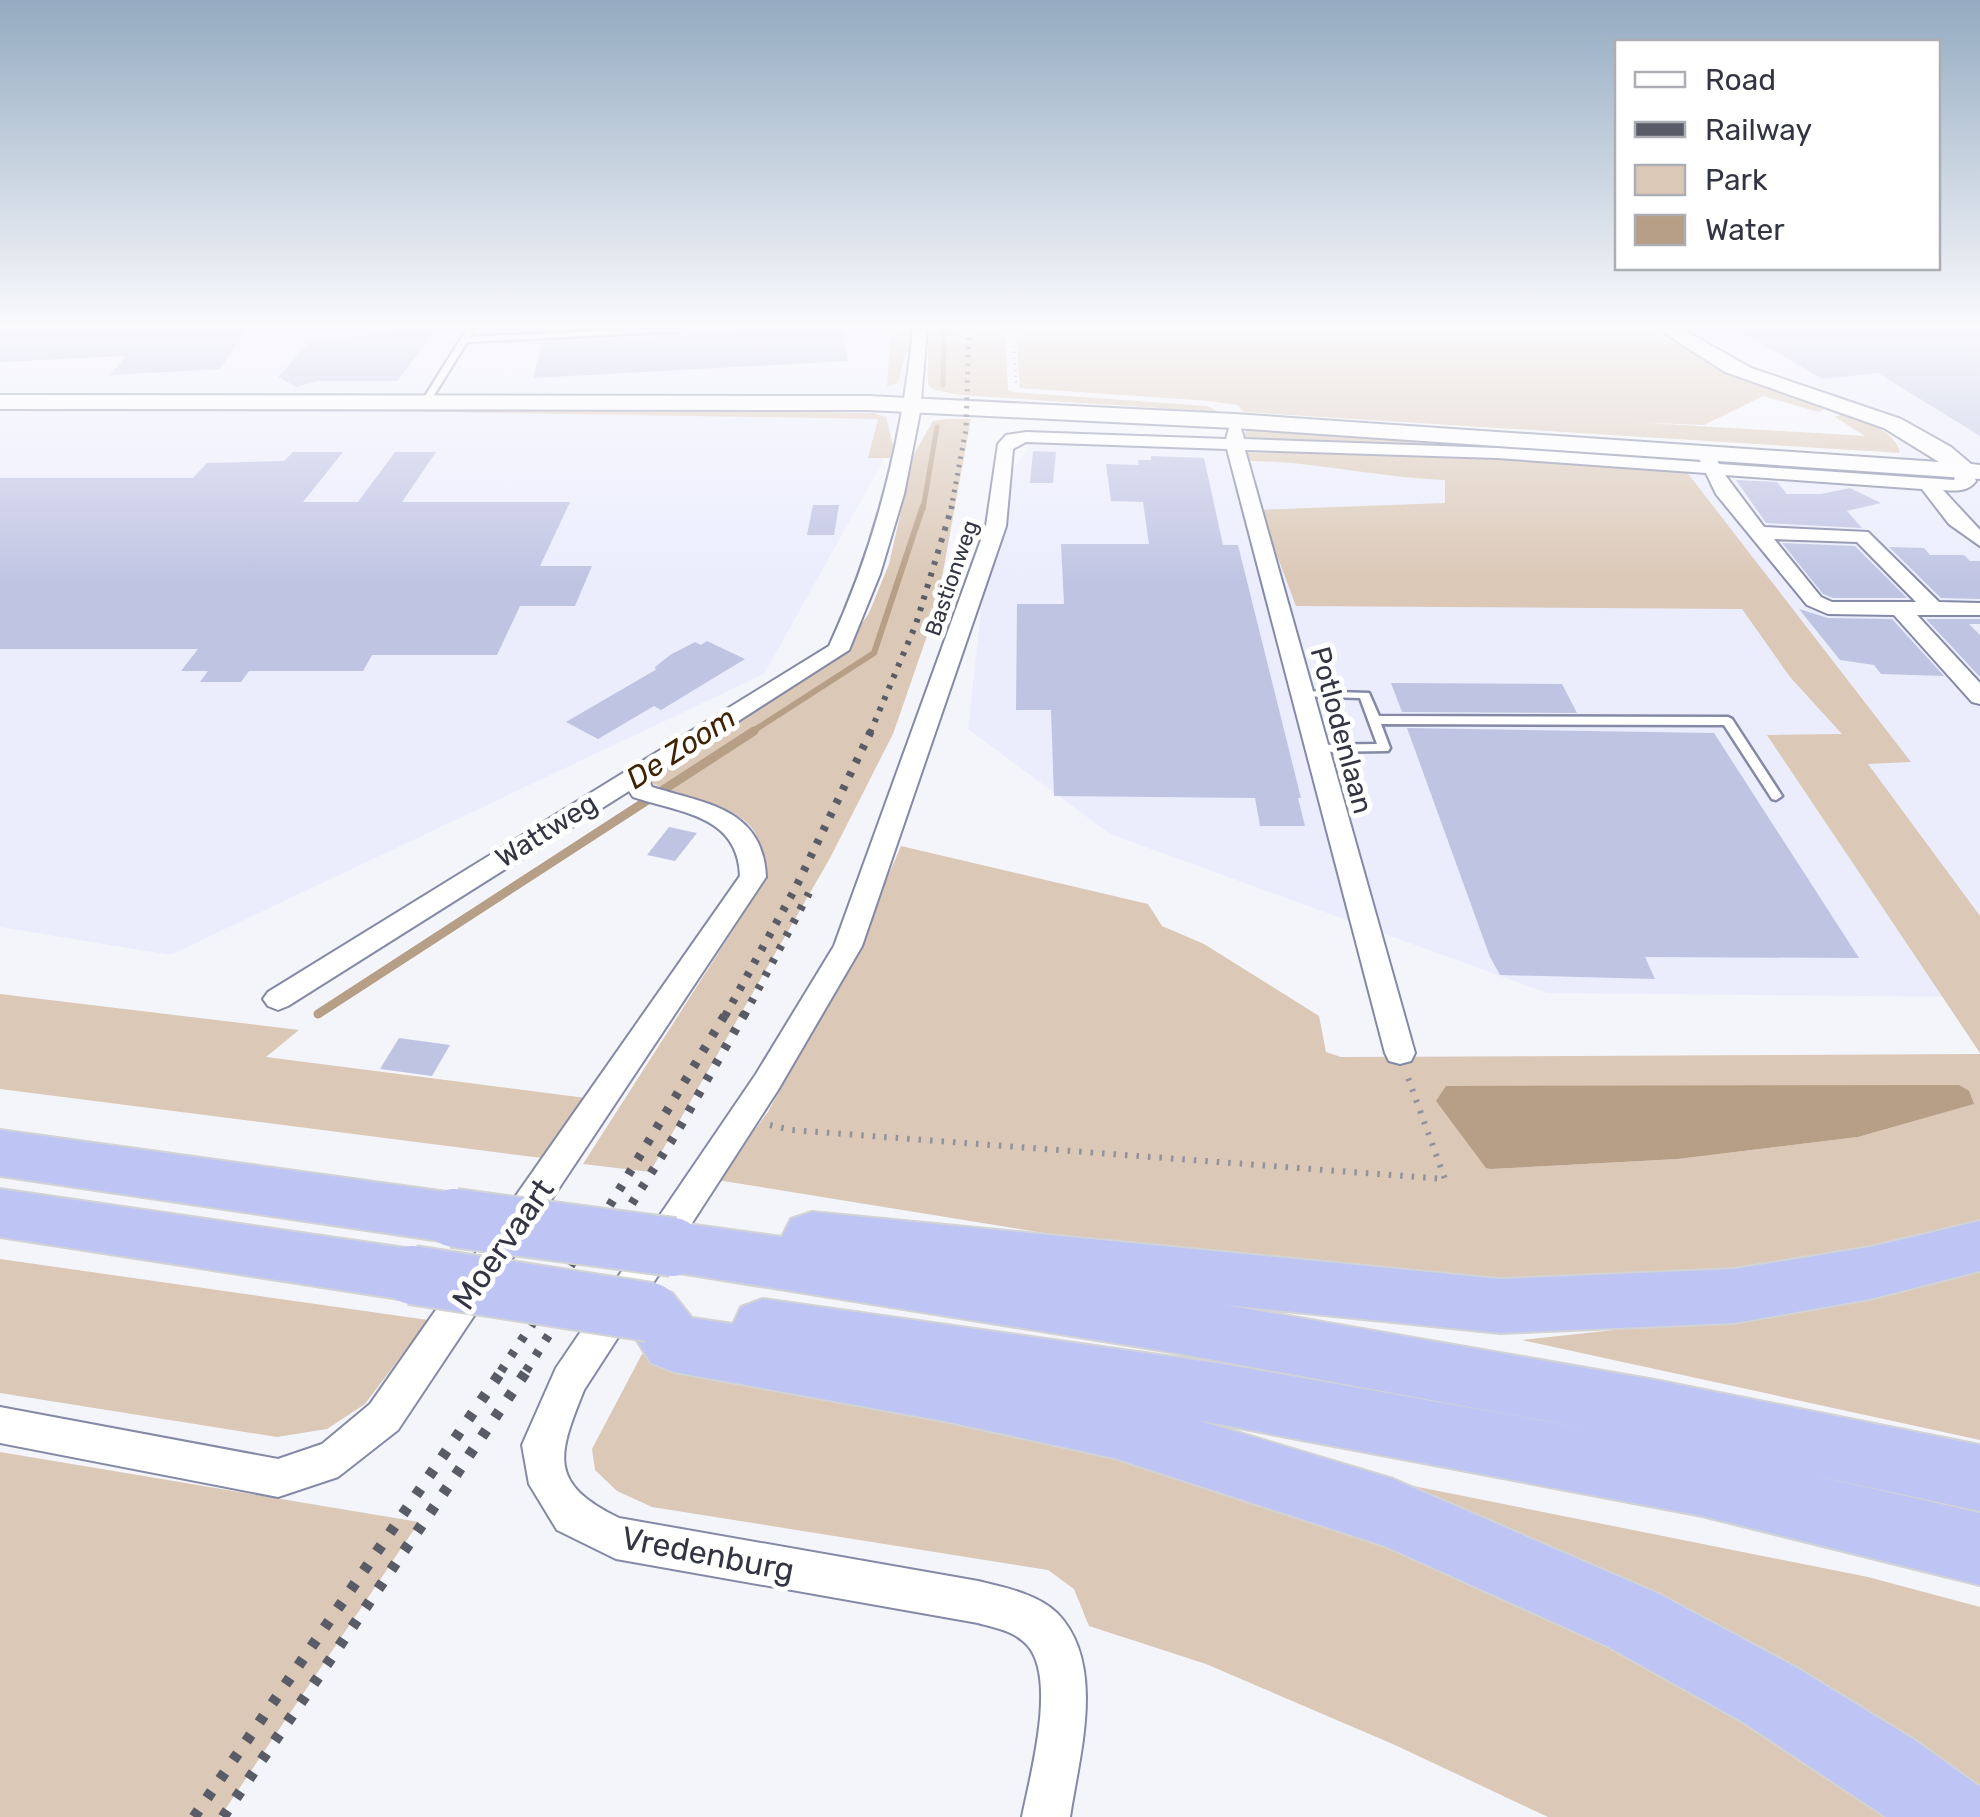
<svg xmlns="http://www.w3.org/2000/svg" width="1980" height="1817" font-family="Rubik,sans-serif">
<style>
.built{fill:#ebedfd}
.green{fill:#dbc8b6;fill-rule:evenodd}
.water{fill:#b79e86}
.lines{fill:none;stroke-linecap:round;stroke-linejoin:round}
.stream-far2{stroke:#b79e86;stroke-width:5}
.stream-far1{stroke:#b79e86;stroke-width:6}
.stream{stroke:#b79e86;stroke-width:9}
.building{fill:#bfc4e3}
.lane-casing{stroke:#8489a6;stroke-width:5}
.street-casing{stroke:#8489a6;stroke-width:4}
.secondary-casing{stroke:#8489a6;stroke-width:4}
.highway-casing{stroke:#d2d3d5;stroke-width:4}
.path-far1{stroke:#91929c;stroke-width:2.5;stroke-dasharray:1 5;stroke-linecap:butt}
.path{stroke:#91929c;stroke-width:6;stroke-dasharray:2.5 9;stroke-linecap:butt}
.lane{fill:#fff;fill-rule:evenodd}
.street{fill:#fff;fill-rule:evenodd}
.secondary{fill:#fff;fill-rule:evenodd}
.highway{fill:#bec5f4;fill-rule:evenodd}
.rail-far4{stroke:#595b66;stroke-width:5;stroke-dasharray:2.5 6;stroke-linecap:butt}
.rail-far3{stroke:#595b66;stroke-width:6;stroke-dasharray:4 8;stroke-linecap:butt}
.rail-far2{stroke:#595b66;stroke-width:8;stroke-dasharray:5 10;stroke-linecap:butt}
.rail-far1{stroke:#595b66;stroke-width:9;stroke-dasharray:6 12;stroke-linecap:butt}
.rail{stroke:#595b66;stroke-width:11;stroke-dasharray:8 15;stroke-linecap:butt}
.highway-bridge-casing{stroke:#d2d3d5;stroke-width:62;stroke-linecap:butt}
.highway-bridge{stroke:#bec5f4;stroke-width:58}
.labels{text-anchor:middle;stroke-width:10;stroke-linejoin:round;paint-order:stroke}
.far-street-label{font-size:22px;fill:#333542;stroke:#fff}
.street-label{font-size:28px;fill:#333542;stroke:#fff}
.water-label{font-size:30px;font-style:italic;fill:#3f2405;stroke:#fff}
.near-street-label{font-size:32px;fill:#333542;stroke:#fff}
</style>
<rect width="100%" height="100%" fill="#f4f5fb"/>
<g class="built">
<polygon points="0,329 925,329 881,465 764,674 170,955 0,927"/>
<polygon points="1675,329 1980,329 1980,997 1547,993 1110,834 968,729 993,501 1031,444 1631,456 1905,474 1894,425 1744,371"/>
</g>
<g class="green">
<polygon points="891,329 909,329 910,352 906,352 898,383 887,387"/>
<polygon points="928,329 1005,329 1008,390 1013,392 1207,406 1219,412 960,395 934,390 928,385"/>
<path d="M1015,329H1653L1731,374L1829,407L1818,412L1763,396L1704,425L1632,422L1865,436L1835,417L1845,413C1864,421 1897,432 1900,453L1244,412L1237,405L1209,401L1020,388Z"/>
<polygon points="472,408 873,413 886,417 893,445 890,458 868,458 878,419 385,411"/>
<path d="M946,419H971L936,610L893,734L830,858L650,1172L583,1164L751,902C789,806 715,810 651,783L650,774L852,638L869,613L889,564L914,454L933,421Z"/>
<polygon points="1247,430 1697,458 1700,465 1261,443 1243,438"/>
<path d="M1326,452L1498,457L1686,471L1911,762L1868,764L1980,916V1053L1767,735L1842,734L1790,677L1742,609L1296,606L1260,510L1445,503V480C1378,478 1315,461 1248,461L1246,453Z"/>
<path d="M901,846L1148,904L1162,926L1204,944L1319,1016L1326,1052L1341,1057L1980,1054V1222L1816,1265L1514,1287L1143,1249L717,1180L768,1112L861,939ZM1973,1104L1858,1137L1678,1159L1491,1169Z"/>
<polygon points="0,994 299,1030 266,1057 586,1098 542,1158 0,1089"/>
<polygon points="0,1259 428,1320 365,1404 327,1429 277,1437 0,1393"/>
<polygon points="1980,1272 1980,1440 1522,1340 1817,1308"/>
<polygon points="642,1354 962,1407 1525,1588 1908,1817 1548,1817 1395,1745 1206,1664 1089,1626 1074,1589 1048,1570 652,1507 617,1491 595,1470 592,1449"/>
<polygon points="0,1452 419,1522 220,1817 0,1817"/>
<polygon points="1318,1467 1868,1577 1980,1607 1980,1810"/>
</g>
<polygon class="water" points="1959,1085 1969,1091 1974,1104 1858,1137 1678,1159 1491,1169 1486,1168 1436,1101 1446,1086"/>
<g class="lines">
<g class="stream-far2">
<polyline points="943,385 944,329"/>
<polyline points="923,509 937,427"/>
</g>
<polyline class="stream-far1" points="750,733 874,653 923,506"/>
<polyline class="stream" points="318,1014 754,731"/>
</g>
<g class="building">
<polygon points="0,329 247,329 220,369 110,375 126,356 0,362"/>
<polygon points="396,329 437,329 397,381 318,381 296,387 278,377 314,338 393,334"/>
<polygon points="796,329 842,329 848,361 533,378 542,342"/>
<polygon points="1737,329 1980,329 1980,436 1878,373 1822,379"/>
<polygon points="1033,451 1056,452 1053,483 1030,483"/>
<polygon points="293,452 343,452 303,502 358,502 395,452 436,452 402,502 570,502 540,566 592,566 575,606 520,606 497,655 372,655 363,671 249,671 241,682 200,682 208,671 181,671 198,649 0,649 0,478 193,478 207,463 284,461"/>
<polygon points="1151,456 1204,458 1223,545 1238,545 1301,798 1298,798 1305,826 1260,826 1255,798 1054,796 1051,710 1016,710 1017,604 1064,604 1061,544 1149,544 1143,502 1111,501 1106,464 1139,465 1138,460 1151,460"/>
<polygon points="1736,480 1777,482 1787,494 1821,494 1850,488 1881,503 1847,511 1862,528 1766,523"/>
<polygon points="813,505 839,505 834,535 807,535"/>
<polygon points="1782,543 1855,546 1907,598 1833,598 1823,594"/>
<polygon points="1889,547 1924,548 1930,555 1964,555 1970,561 1980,561 1980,599 1941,598"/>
<polygon points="1799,609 1828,618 1892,619 1944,676 1881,674 1874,665 1840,660"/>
<polygon points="1926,619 1980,619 1980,624 1969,624 1980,635 1980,677"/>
<polygon points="707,641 745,659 661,710 654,706 598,739 566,722 657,669 654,668 670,655 695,642 701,645"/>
<polygon points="1391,683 1562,684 1577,713 1402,712"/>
<polygon points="1407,728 1714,733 1859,958 1645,957 1655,979 1500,975 1490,957"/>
<polygon points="669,827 697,833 675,861 647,855"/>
<polygon points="399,1038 450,1045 432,1076 380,1069"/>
</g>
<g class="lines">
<g class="lane-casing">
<g id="lane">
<polygon points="467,329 475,329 470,337 640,329 686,329 682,331 467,342 429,403 423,403 422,401"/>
<polygon points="1302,691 1369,693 1379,716 1728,717 1732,719 1782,796 1776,800 1772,799 1724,725 1381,724 1390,748 1388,751 1316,752 1310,748 1312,745 1377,744 1360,698 1298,696 1298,692"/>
</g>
</g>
<g class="street-casing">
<g id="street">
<path d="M913,329H927L920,412L904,494L880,574L849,650L648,779L652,787C706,804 763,808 766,877L398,1430L338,1477L278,1497L0,1443V1407L278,1459L322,1444L370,1404L740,876C738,815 681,813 633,797L629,791L288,1006L278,1010L268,1006L263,999L268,992L829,646C876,544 902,441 913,329Z"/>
<path d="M1235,427L1241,428L1244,439L1497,448L1701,462L1698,457L1707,452L1713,453L1719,464L1954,480L1958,467H1970L1976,481C1968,492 1955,491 1943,490L1980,530V546L1949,524L1922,489L1725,475L1764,527L1868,532L1939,602L1980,603V615H1917L1980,683V704L1972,702L1894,615L1828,614L1807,605L1716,494L1706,473L1497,458L1245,450L1415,1053L1411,1061L1400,1064L1389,1061L1385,1053L1227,449L1026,442L1013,449L1006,526L862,946L778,1090L584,1390C558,1455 547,1483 619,1518L978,1581C1003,1587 1038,1594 1057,1613C1107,1664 1079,1756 1070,1817H1022C1030,1776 1057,1680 1028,1646C1015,1631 996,1628 978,1623L616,1559L557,1530L529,1484L522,1445L556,1368L756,1074L834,946L986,526L998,444L1006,435L1026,432L1226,439L1229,428ZM1774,539L1857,542L1916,602H1832L1821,597Z"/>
</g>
</g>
<g class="secondary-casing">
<polygon id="secondary" points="1658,329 1682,329 1751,368 1901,419 1951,447 1971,464 1980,465 1980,479 1234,428 868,410 0,409 0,395 868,396 1234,414 1939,462 1884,428 1725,372"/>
</g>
<g class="highway-casing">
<g id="highway">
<polygon points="0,1130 454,1193 475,1201 484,1218 475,1235 454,1243 0,1176"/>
<polygon points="0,1189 412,1249 434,1256 443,1275 434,1294 412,1301 0,1237"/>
<polygon points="812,1212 1500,1279 1734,1269 1870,1247 1980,1221 1980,1271 1870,1299 1734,1323 1500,1333 1225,1305 1655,1380 1980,1445 1980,1511 1803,1473 1980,1513 1980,1585 1702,1516 1197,1420 1393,1479 1659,1594 1797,1668 1916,1741 1980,1787 1980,1817 1886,1817 1743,1722 1607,1646 1385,1546 1114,1458 944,1421 674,1372 651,1363 619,1312 628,1293 650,1284 672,1293 692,1318 733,1324 741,1307 763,1299 1223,1364 1600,1431 1165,1351 673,1272 652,1265 643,1247 652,1229 673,1222 782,1237 791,1219"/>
</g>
</g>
<polyline class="path-far1" points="1017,329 1013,335 1016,383 1026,388"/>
<polyline class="path" points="770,1125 791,1130 1445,1179 1407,1075"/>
<use href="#lane" class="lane"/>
<use href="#street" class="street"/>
<use href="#secondary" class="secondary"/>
<use href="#highway" class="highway"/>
<polyline class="rail-far4" points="951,509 966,429 969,329"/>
<polyline class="rail-far3" points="870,733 916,624 952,506"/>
<g class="rail-far2">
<polyline points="725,1016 796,887 871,731"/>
<polyline points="744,1016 809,893"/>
</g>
<g class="rail-far1">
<polyline points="501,1371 604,1215 726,1013"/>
<polyline points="526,1371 677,1132 745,1013"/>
</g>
<g class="rail">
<polyline points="194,1817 503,1369"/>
<polyline points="223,1817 528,1369"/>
</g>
<g class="highway-bridge-casing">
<g id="highway-bridge">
<polyline points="454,1218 673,1247"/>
<polyline points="412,1275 650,1312"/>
</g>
</g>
<use href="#highway-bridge" class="highway-bridge"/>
</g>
<linearGradient id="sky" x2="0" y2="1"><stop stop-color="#94abc1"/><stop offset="0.56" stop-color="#fafafd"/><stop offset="1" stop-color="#fafafd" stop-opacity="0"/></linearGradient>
<rect width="1980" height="583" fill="url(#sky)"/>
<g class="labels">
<g class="far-street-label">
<text transform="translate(951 578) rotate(-71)" y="8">Bastionweg</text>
</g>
<g class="street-label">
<text transform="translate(1342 730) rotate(75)" y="10">Potlodenlaan</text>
<text transform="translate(546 830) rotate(-32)" y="10">Wattweg</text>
</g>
<g class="water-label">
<text transform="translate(681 748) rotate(-33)" y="10">De Zoom</text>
</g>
<g class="near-street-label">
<text transform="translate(503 1244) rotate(-55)" y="11">Moervaart</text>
<text transform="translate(708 1554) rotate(11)" y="11">Vredenburg</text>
</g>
</g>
<rect x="1615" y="40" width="325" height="230" fill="#ffffff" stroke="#adaeb3" stroke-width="2.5"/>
<rect x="1635" y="72" width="50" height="15" fill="#ffffff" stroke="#adaeb3" stroke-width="2.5"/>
<text x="1705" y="90" font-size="30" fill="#333542">Road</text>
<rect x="1635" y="122" width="50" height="15" fill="#595b66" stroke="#adaeb3" stroke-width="2.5"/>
<text x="1705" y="140" font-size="30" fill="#333542">Railway</text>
<rect x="1635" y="165" width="50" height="30" fill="#dbc8b6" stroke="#adaeb3" stroke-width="2.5"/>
<text x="1705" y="190" font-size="30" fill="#333542">Park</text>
<rect x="1635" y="215" width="50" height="30" fill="#b79e86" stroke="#adaeb3" stroke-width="2.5"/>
<text x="1705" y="240" font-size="30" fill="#333542">Water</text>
</svg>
